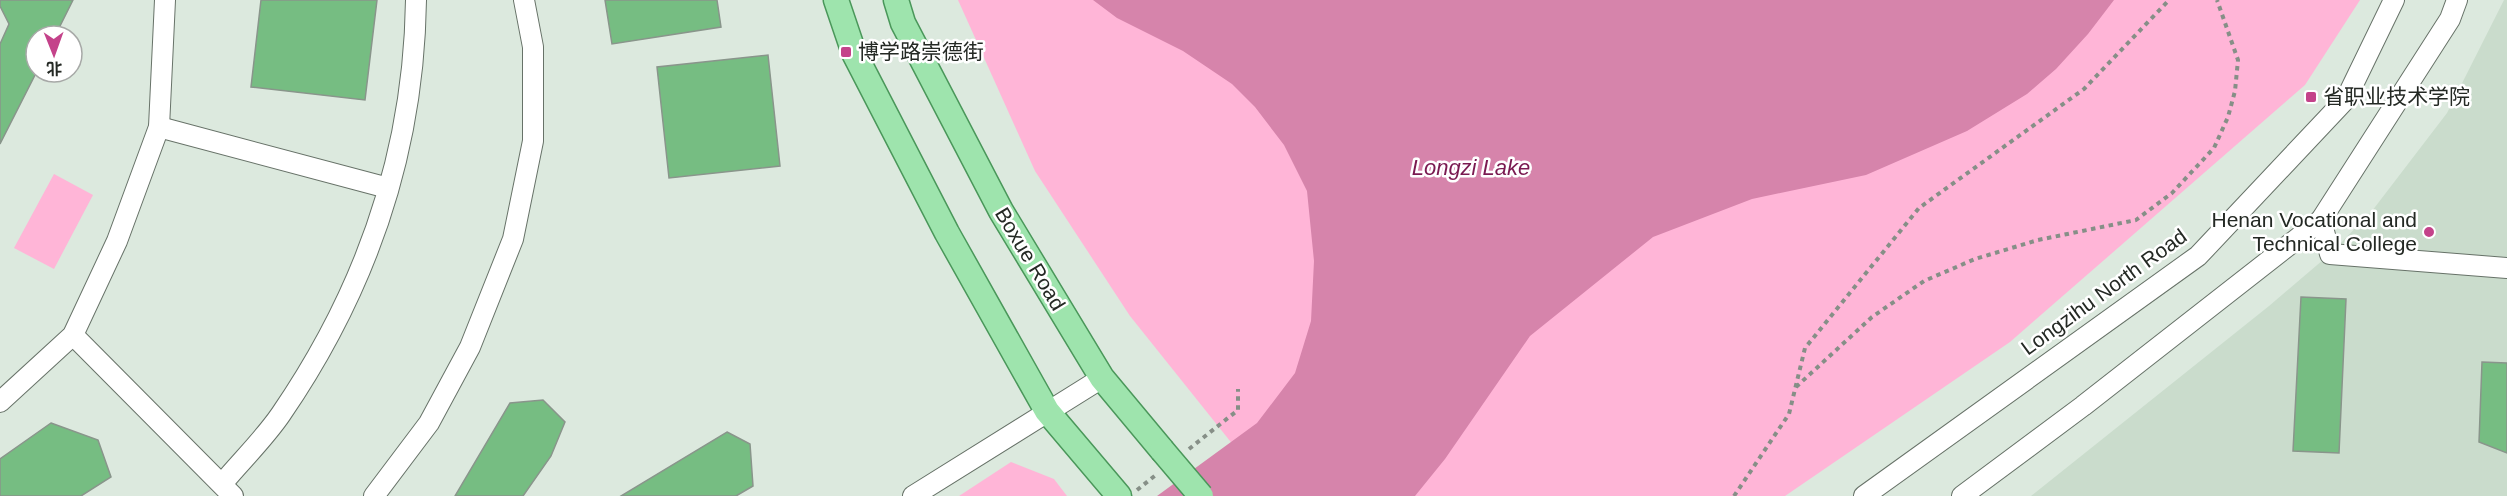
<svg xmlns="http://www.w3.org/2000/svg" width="2507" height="496" font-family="Arial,'Noto Sans SC',sans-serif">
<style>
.built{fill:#cadccc}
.green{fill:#ffb5d7}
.water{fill:#d684ab}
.building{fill:#76bd82;stroke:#89958b;stroke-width:1.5}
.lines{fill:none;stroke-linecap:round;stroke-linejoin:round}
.minor-casing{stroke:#677268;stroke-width:22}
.major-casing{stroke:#4a975a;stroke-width:27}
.path{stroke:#868f87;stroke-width:4;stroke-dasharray:4.5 4.5;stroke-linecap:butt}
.minor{stroke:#fff;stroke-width:20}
.major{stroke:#9ee4ad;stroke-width:24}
.major-bridge-casing{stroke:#4a975a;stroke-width:27;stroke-linecap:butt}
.major-bridge{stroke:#9ee4ad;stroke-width:24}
.poi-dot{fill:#c4428a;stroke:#fff;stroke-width:2}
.labels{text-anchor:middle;stroke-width:5;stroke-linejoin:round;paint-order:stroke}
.poi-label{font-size:21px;fill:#242924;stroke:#fff;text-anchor:start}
.street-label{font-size:21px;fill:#242924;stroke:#fff}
.water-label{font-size:22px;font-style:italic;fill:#7a1a51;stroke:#fff}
</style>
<rect width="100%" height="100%" fill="#dce9de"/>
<polygon class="built" points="2504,0 2507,0 2507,496 2031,496 2269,306 2330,254 2372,211 2447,113"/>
<g class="green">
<polygon points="958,0 2360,0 2305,85 2010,342 1785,496 1274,496 1130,316 1035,171"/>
<polygon points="54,174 93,195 54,269 14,248"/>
<polygon points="1011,462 1054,479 1067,496 959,496"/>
</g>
<polygon class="water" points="1093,0 2114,0 2088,34 2056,69 2027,94 1967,131 1866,175 1752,199 1653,237 1530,336 1445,459 1415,496 1157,496 1257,423 1295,373 1311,321 1314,261 1307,191 1284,145 1255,107 1232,84 1183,51 1117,18"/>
<g class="building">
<polygon points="0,0 73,0 55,36 36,36 36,73 0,144 0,44 9,24 0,6"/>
<polygon points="261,0 377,0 365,100 251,87"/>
<polygon points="605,0 717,0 721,27 612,44"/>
<polygon points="768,55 780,166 669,178 657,67"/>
<polygon points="2301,297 2346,299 2339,453 2293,451"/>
<polygon points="2482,362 2507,363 2507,453 2479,442"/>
<polygon points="543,400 565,422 551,456 523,496 455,496 510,403"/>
<polygon points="51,423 98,440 111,477 81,496 0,496 0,459"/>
<polygon points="727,432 750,444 753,486 736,496 621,496"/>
</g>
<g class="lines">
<g class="minor-casing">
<g id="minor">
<polyline points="159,127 388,188"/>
<polyline points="2321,220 2330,254 2507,268"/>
<polyline points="73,335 233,496"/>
<polyline points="0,402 73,335 117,241 159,127 165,0"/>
<path d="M222,484C241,461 264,439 281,414C366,290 414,152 416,0"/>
<polyline points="374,496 429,423 470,347 513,239 533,141 533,47 524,0"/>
<polyline points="913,496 1102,378"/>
<polyline points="1864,496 2198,256 2346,99 2394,0"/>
<polyline points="1962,496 2083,406 2321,220 2450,19 2457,0"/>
</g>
</g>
<g class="major-casing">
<g id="major">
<polyline points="836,0 854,53 947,233 1047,411 1119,496"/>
<polyline points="896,0 903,23 1001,211 1102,378 1162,450"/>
</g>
</g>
<g class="path">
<polyline points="1796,387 1872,317 1924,281 1975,259 2038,240 2136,220 2172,193 2214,148 2228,117 2235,91 2238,60 2217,0"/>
<polyline points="1189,449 1238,410 1238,389"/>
<polyline points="1137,490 1157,474"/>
<polyline points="1734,496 1789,414 1805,348 1919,208 2084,89 2169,0"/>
</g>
<use href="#minor" class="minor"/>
<use href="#major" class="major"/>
<g class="major-bridge-casing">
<polyline id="major-bridge" points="1162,450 1201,496"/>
</g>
<use href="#major-bridge" class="major-bridge"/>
</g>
<g class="poi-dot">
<rect x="840" y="46" width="12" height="12" rx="3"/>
<rect x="2305" y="91" width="12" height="12" rx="3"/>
<circle cx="2429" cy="232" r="6"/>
</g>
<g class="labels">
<g class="poi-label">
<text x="858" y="59">博学路崇德街</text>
<text x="2323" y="104">省职业技术学院</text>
<text x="2417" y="227" text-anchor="end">Henan Vocational and<tspan x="2417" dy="24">Technical College</tspan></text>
</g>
<g class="street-label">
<text transform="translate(1030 259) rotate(59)" y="7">Boxue Road</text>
<text transform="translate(2104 292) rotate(-36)" y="7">Longzihu North Road</text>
</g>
<g class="water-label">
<text x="1471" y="175">Longzi Lake</text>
</g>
</g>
<g transform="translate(54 54) rotate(179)"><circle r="28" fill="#ffffff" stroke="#a7a9a7" stroke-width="1.5"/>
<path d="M0-4.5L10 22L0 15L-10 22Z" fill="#c4428a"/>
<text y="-9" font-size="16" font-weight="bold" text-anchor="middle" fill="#242924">北</text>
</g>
</svg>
